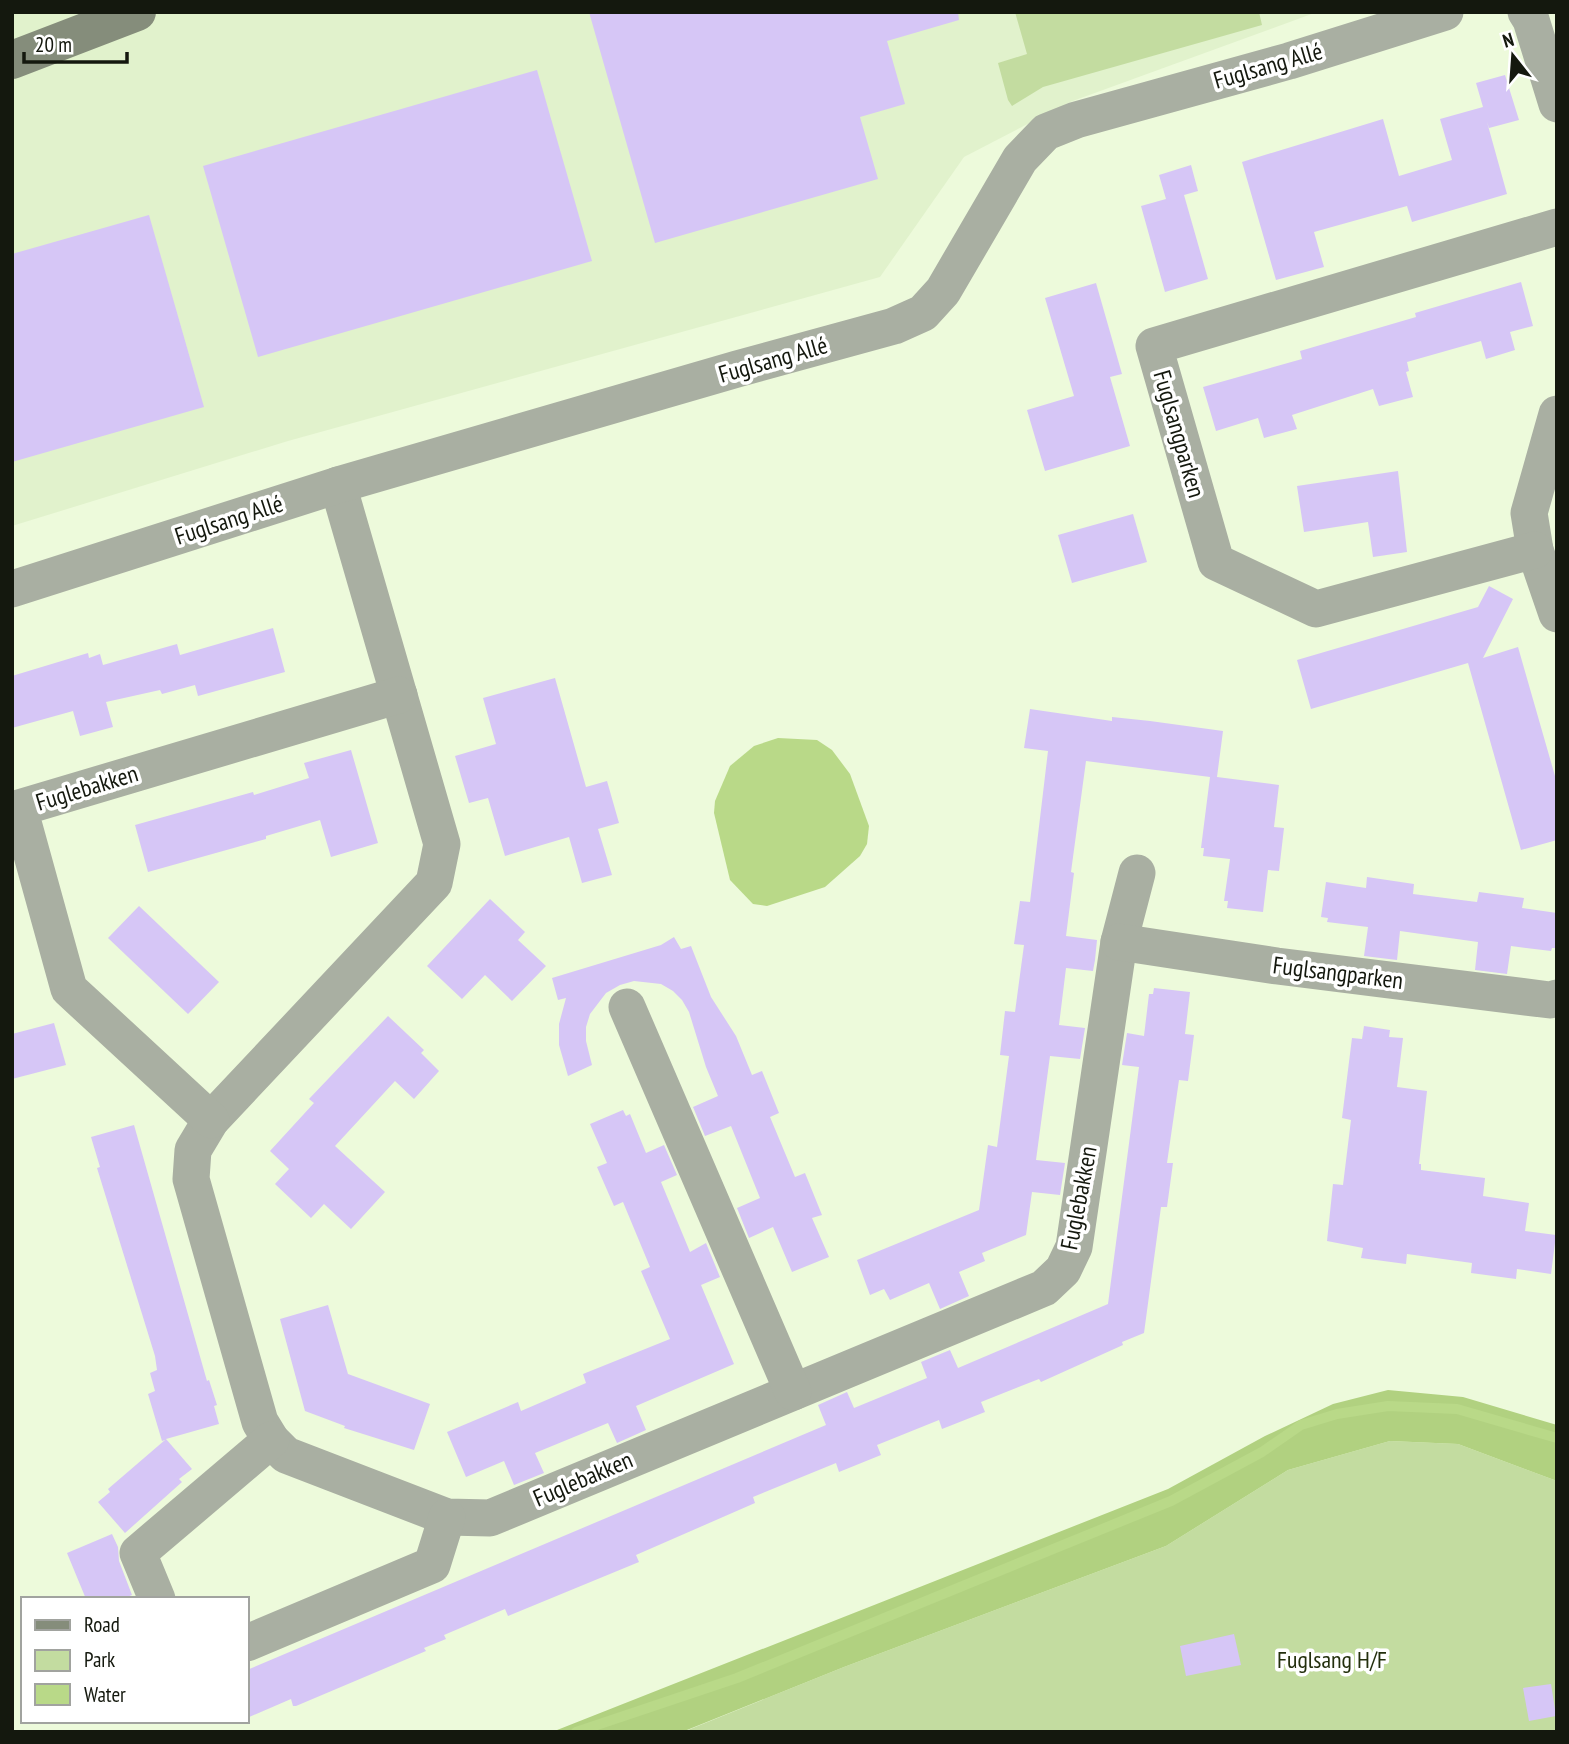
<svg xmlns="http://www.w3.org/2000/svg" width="1569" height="1744" font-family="'PT Sans Narrow',sans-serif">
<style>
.built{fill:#e1f2cc}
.green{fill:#c3dca0}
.forest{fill:#b1d180}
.water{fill:#b9d988}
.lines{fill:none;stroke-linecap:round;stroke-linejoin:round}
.stream{stroke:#b9d988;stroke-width:10}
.building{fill:#d6c6f6}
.street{stroke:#a9afa2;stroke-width:37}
.secondary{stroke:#858d7b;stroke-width:38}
.labels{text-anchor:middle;stroke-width:7;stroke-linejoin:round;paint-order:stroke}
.street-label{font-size:24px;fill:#14180e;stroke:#fff}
.park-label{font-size:24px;fill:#232f0d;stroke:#fff}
</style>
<rect width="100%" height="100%" fill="#edfadb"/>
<polygon class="built" points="12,12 1317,12 1070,102 964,157 880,277 288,441 12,526"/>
<g class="green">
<polygon points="1015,12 1259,12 1262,25 1043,87 1012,106 1008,100 998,63 1027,54"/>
<polygon points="1390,1441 1458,1444 1557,1481 1557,1732 683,1732 844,1667 1166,1546 1288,1470"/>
</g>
<polygon class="forest" points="1388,1390 1463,1397 1557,1425 1557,1481 1458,1444 1390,1441 1288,1470 1166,1546 844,1667 682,1732 552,1732 1168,1489 1265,1436 1333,1404"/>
<polygon class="water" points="778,738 817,740 832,750 850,774 869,826 867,844 860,856 825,887 767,906 753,904 730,880 714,813 715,801 730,766 754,746"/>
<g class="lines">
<polyline class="stream" points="576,1732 737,1678 1171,1501 1262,1452 1301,1425 1337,1414 1388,1406 1457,1409 1557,1438"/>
</g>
<g class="building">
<polygon points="589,12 958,12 959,20 887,41 905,104 860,117 878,179 655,243"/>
<polygon points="537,70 592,261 258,357 203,166"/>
<polygon points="1505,75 1519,120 1489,128 1487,122 1507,194 1412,222 1407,206 1314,232 1324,267 1276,280 1242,162 1383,119 1399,176 1452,160 1440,119 1483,107 1476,83"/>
<polygon points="1191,165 1198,191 1184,195 1208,279 1165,292 1141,206 1166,199 1159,175"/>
<polygon points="149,215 204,407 12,462 12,254"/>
<polygon points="1521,282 1533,326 1510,332 1515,350 1486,359 1481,341 1407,362 1409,371 1406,372 1413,397 1379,406 1373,389 1292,415 1297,429 1264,438 1258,418 1216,431 1203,387 1302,359 1300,351 1416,317 1415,313"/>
<polygon points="1096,283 1122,374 1110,377 1130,446 1045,471 1027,410 1074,396 1045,298"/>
<polygon points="1398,471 1407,552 1373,557 1368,522 1304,532 1297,486"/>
<polygon points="1133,514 1147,562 1072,583 1058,535"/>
<polygon points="1489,586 1513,599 1483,658 1518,647 1557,783 1557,840 1521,850 1468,663 1311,709 1297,660 1478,607"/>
<polygon points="273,628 285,672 198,696 195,685 162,694 160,690 106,702 113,727 80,736 73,711 12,728 12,676 88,653 89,658 100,654 103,665 177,644 180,655"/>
<polygon points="555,678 586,787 607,781 619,823 598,829 612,875 582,883 569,837 505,856 488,798 469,803 455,756 496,744 483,698"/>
<polygon points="1030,709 1112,721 1112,717 1150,721 1223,731 1217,777 1279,785 1274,827 1284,828 1279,871 1268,870 1263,912 1227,908 1228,901 1224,901 1230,859 1203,856 1204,848 1201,848 1210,777 1086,761 1071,872 1074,873 1066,936 1097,940 1095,960 1093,971 1066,968 1059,1025 1085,1028 1080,1059 1050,1056 1036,1160 1065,1163 1060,1195 1032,1192 1026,1235 982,1253 985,1261 959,1272 969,1296 940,1309 929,1283 890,1300 884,1289 870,1295 857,1260 979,1210 988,1145 997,1147 1009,1056 1000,1055 1005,1011 1015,1012 1024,945 1014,944 1020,901 1030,902 1048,751 1024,748"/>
<polygon points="351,750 378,843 331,857 320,820 266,836 266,839 148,872 135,825 253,792 254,795 309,778 304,763"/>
<polygon points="1367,877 1414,884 1413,894 1477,902 1479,892 1524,898 1522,908 1557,913 1557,948 1552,948 1551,951 1511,946 1507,974 1475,970 1478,942 1400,931 1397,960 1364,956 1368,927 1327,922 1328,918 1321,917 1326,882 1366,888"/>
<polygon points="490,899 525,932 518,940 546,966 512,1001 485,975 462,999 427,966"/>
<polygon points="139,906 219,982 188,1014 108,938"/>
<polygon points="674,937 681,949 691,946 711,997 736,1036 752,1075 762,1071 779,1113 770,1117 795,1177 805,1173 822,1215 812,1218 829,1257 792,1272 773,1227 749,1238 737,1208 760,1198 731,1126 705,1136 693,1107 718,1096 706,1067 689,1012 682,1000 673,991 661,984 634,981 620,985 606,993 590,1014 586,1027 586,1041 592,1065 568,1076 559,1045 559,1024 566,998 558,1000 552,978 661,945"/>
<polygon points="1154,988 1190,992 1185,1034 1194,1035 1188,1081 1179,1080 1167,1163 1173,1163 1167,1207 1161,1207 1144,1333 1122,1342 1123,1345 1041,1382 1039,1379 981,1402 985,1412 942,1429 939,1420 877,1445 881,1455 839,1472 836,1463 753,1497 755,1503 636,1555 639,1562 508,1616 505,1609 444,1635 446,1639 424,1648 426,1651 296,1706 293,1706 291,1699 247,1718 247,1670 826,1425 818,1405 847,1392 854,1408 927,1378 921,1362 950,1350 958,1368 1108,1304 1139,1067 1122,1065 1127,1033 1144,1036 1149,994 1153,994"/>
<polygon points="388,1016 424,1050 421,1053 439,1071 414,1099 395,1081 335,1146 385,1192 351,1229 324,1204 311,1218 275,1184 289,1169 270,1151 314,1103 309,1099"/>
<polygon points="54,1023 66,1065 12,1079 12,1034"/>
<polygon points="1364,1026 1390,1030 1389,1037 1403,1038 1397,1087 1427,1091 1419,1164 1421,1164 1421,1170 1485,1178 1483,1196 1529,1203 1525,1231 1556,1235 1551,1274 1517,1269 1516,1279 1471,1273 1472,1263 1407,1254 1406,1264 1361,1258 1363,1248 1327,1241 1333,1184 1343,1185 1351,1120 1342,1118 1352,1038 1362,1039"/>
<polygon points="623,1110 626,1116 630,1114 646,1153 664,1145 677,1175 661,1182 690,1252 706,1243 720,1277 701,1285 734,1364 636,1406 646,1430 617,1443 608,1423 535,1453 544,1473 514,1485 504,1461 466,1477 447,1432 518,1402 521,1411 586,1383 583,1374 670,1339 641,1271 650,1267 623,1202 614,1206 597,1167 607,1163 590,1124"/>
<polygon points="134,1125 207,1381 209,1380 217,1405 214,1406 219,1424 166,1439 192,1469 179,1479 182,1482 125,1533 98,1502 110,1492 108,1489 165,1440 162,1441 148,1394 155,1391 150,1373 157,1370 155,1356 97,1168 100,1167 91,1137"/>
<polygon points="328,1305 348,1374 430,1404 414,1450 344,1428 345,1426 305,1411 280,1319"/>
<polygon points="112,1534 118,1547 119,1561 132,1595 122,1599 86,1599 67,1553"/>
<polygon points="1234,1634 1241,1665 1186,1676 1180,1646"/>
<polygon points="1551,1684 1556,1716 1529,1721 1523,1688"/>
</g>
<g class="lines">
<g class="street">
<polyline points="1526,12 1531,20 1557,104"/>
<polyline points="1557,414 1529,513 1535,550 1557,614"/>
<polyline points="338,485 442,844 434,883 211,1120 193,1150 191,1179 260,1422 271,1440 286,1455 447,1517 490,1518 1044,1288 1063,1270 1074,1247 1119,942 1137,873"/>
<polyline points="1535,550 1316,609 1216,562 1154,346 1557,227"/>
<polyline points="12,589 338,485 737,369 894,326 923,313 943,291 1020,159 1046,132 1076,120 1289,61 1445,12"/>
<polyline points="1119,942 1277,966 1550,1000 1557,998"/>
<polyline points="627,1007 793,1392"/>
<polyline points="211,1120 69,989 19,808 399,695"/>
<polyline points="157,1599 138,1553 271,1440"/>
<polyline points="247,1643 432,1565 447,1517"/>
</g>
<polyline class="secondary" points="12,60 137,12"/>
</g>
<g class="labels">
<g class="street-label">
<text transform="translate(1268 66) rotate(-16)" y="8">Fuglsang Allé</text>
<text transform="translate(773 360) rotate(-16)" y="8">Fuglsang Allé</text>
<text transform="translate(1179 434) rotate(74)" y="8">Fuglsangparken</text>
<text transform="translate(229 520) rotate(-18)" y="8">Fuglsang Allé</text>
<text transform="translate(87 788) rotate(-17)" y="8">Fuglebakken</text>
<text transform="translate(1338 973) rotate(7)" y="8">Fuglsangparken</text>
<text transform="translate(1079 1198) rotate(-79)" y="8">Fuglebakken</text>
<text transform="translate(583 1479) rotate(-23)" y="8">Fuglebakken</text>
</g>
<g class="park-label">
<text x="1332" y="1668">Fuglsang H/F</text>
</g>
</g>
<rect width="1569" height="1744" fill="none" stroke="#14180e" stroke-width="28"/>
<rect x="21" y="1597" width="228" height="126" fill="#ffffff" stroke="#a1a39f" stroke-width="2"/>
<rect x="35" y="1620" width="35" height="10" fill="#858d7b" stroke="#a1a39f" stroke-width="2"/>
<text x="84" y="1632" font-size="21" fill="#14180e">Road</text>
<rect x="35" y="1650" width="35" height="21" fill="#c3dca0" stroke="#a1a39f" stroke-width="2"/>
<text x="84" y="1667" font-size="21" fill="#14180e">Park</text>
<rect x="35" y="1684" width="35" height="21" fill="#b9d988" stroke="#a1a39f" stroke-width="2"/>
<text x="84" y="1702" font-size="21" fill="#14180e">Water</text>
<g transform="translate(1513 56) rotate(343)" stroke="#ffffff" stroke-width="5" paint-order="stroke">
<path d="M0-5L12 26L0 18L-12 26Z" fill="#14180e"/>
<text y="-10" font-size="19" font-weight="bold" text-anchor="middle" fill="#14180e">N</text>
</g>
<path d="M24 52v10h103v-10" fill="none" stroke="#14180e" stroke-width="3.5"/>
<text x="35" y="52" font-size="21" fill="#14180e" stroke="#ffffff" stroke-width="5" paint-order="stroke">20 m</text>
</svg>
